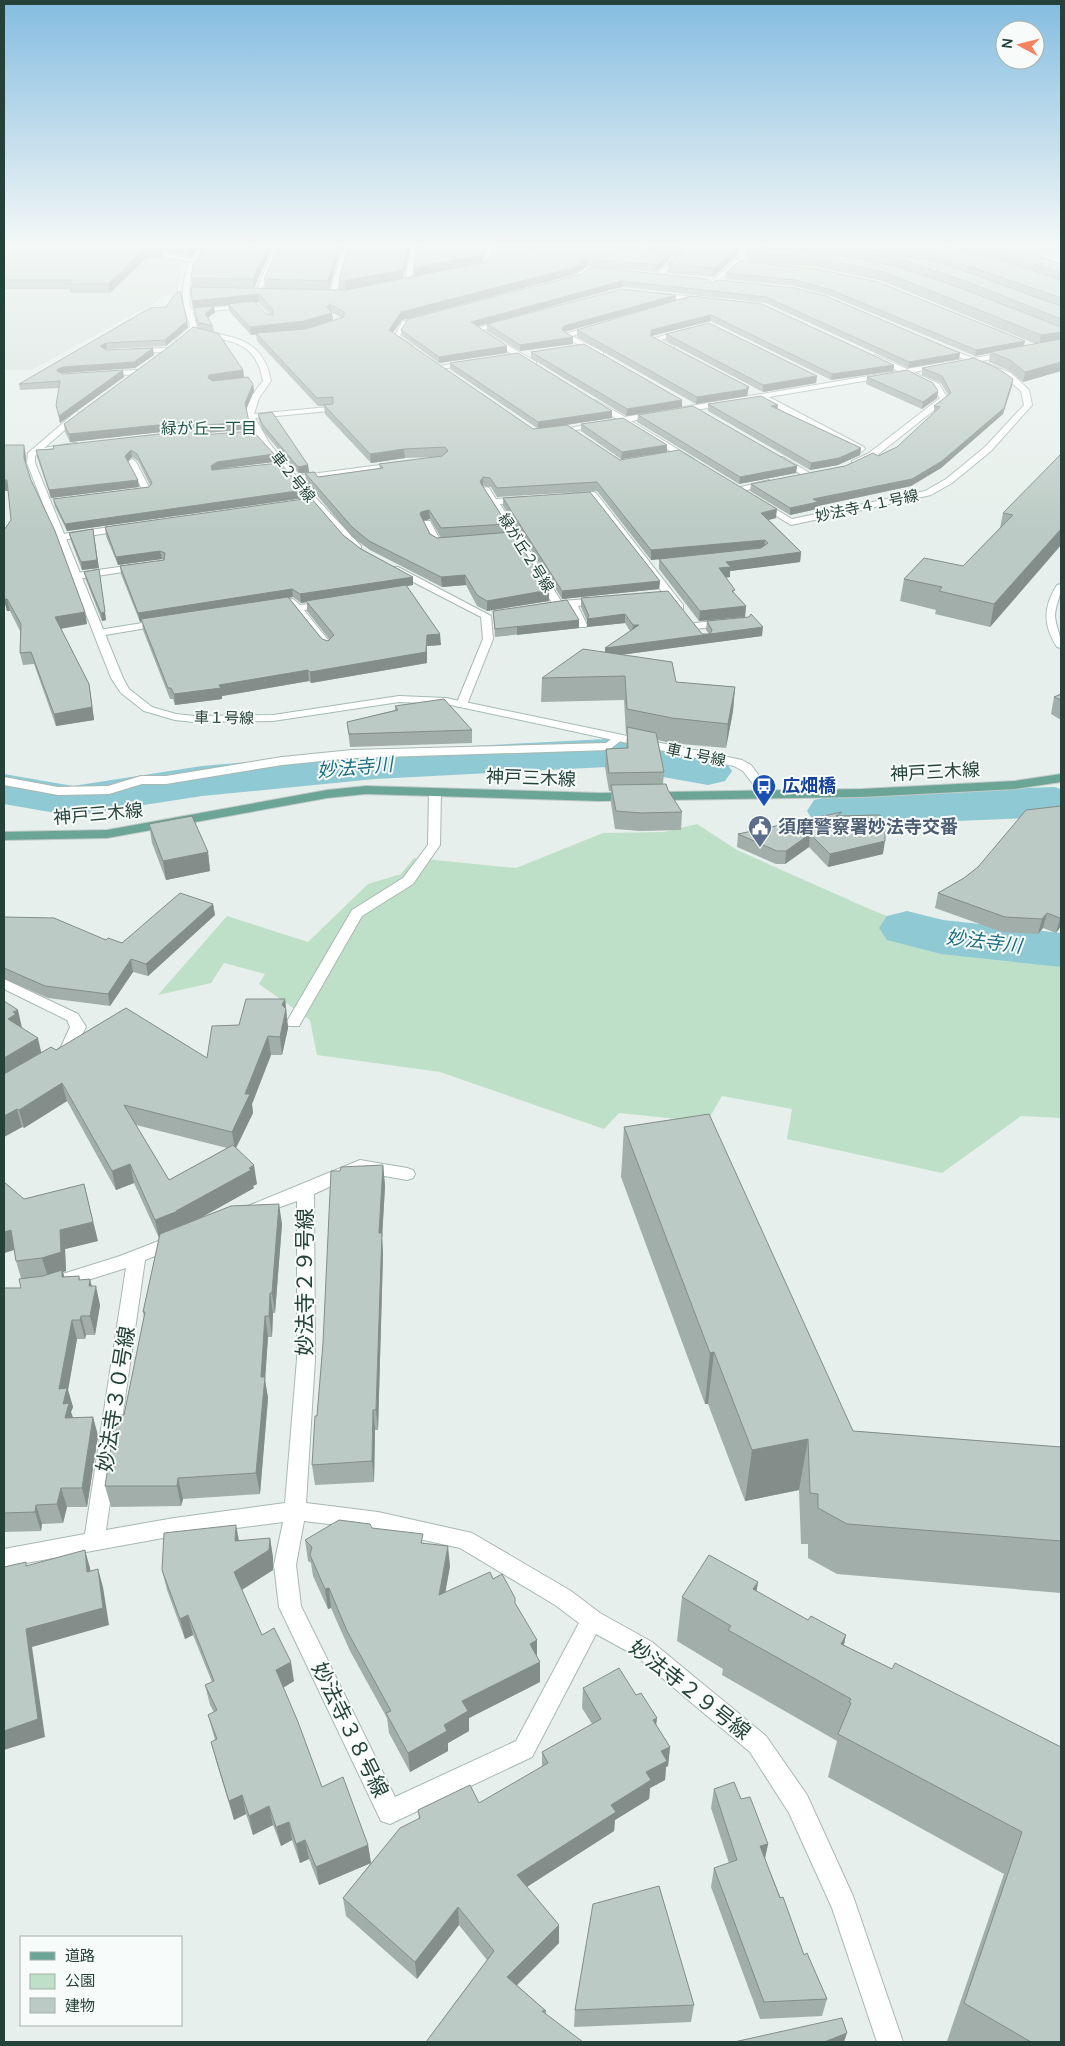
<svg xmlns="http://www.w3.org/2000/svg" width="1065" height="2046" font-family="Manrope,'Noto Sans JP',sans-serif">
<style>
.built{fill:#d4dfda}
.green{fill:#bfe0c8}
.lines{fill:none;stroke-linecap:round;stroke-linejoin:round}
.river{fill:#8ec9d4;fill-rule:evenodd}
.street-casing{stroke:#a8b8b2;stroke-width:2}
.secondary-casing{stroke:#a4bbb3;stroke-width:2}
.primary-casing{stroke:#c2cac8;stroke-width:2}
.street{fill:#fff;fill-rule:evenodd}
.secondary{fill:#fff;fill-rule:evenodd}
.primary{fill:#6aa596;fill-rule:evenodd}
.wall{fill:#a1aea9;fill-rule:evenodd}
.shaded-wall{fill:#838d89}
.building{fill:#bbcac4;stroke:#838d89}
.labels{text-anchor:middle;stroke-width:4;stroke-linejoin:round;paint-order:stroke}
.far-street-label{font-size:15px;fill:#24423a;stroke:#f7fbf9}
.far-neighbourhood-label{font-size:16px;fill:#1f5548;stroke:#f7fbf9}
.street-label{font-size:18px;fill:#24423a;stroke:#f7fbf9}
.transit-label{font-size:18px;font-weight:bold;fill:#164399;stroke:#f7fbf9;text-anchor:start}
.service-label{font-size:18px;font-weight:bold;fill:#4e5e75;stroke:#f7fbf9;text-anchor:start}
.water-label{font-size:19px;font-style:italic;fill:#1c6f80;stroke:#f7fbf9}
.near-street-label{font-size:21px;fill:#24423a;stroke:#f7fbf9}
</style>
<rect width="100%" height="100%" fill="#e6efeb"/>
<polygon class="built" points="4,246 113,247 174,259 181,266 178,292 162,296 158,301 32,370 4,370"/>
<g class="green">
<polygon points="1033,246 1061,246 1061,258 1031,248"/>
<polygon points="697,824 737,850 874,911 926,931 1058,941 1061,944 1061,1118 1021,1116 942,1173 787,1139 792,1109 722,1096 707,1122 619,1113 604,1129 440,1072 317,1055 310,1020 259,984 265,974 224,963 211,983 158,995 227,916 308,942 368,884 401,874 414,858 516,868 603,833 664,832"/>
</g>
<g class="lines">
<g class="river">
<polygon points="607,739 725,761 732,771 725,781 708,785 607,767 375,779 202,796 73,816 4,804 4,774 73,786 202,766 375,751"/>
<polygon points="1054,787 1061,789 1061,815 1054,817 832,826 814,822 807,811 814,800 832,796"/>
<polygon points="907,911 943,920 1061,933 1061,967 941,954 887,940 879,928 887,916"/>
</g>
<g class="street-casing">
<g id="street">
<polygon points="108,246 133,246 196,260 193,262"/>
<polygon points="275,246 281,246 261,291 256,292"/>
<polygon points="343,246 349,246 336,293 333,295 330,293"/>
<polygon points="411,246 417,246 411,281 408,283 405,281"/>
<polygon points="486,246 492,246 491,262 485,267 471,269 471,267 485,261"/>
<polygon points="643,246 649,246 643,252 682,258 661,276 657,276 657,274 674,259 639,255 635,252"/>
<polygon points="752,246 758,246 702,295 698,295 698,293"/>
<polygon points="1000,246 1008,246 1061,260 1061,264"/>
<polygon points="655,293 704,298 707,300 704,302 653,296"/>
<polygon points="258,303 272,319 272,321 268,321 256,307 188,313 185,311"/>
<polygon points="425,315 427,318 407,324 399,337 412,345 412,349 406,349 393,339 402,322"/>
<polygon points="506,320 508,323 482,330 536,362 536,366 530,366 473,329"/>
<polygon points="593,326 598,327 572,336 603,352 603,356 597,356 562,335"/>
<polygon points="684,330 689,331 661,340 674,346 674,350 668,350 651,339"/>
<path d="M201,331C237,337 263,340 271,381L259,398L254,414L329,407L333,409L329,411L255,418L270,444L296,476L403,462V466L400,467L300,481L361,546V550H355C332,530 249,442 247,415C245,402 256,390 263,381C256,341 232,342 199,334Z"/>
<polygon points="938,345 973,358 1011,352 1011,356 981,361 1011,373 1029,390 1032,405 991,451 952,483 931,495 791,525 755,503 762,501 792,519 925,491 946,479 985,447 1024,405 1021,391 1005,377 972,362 913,372 939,384 948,399 875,457 855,466 852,465 852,461 869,453 940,398 933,388 905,374 769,397 864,447 865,449 861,452 760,399 631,421 694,459 694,463 691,464 623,422 553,434 549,432 617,419 592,404 591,402 595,400 625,417 898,371 872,359 871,357 875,355 907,369 964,359 938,349"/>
<polygon points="170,348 167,352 133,353 129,351 133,349"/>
<polygon points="469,361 473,363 472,365 438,369 434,367"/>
<polygon points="136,370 140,372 139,374 103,376 99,374 103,372"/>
<polygon points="74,443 77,443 77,447 36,453 32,450"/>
<polygon points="777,457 783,457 813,475 806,477 777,461"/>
<polygon points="132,459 136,462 151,491 150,493 129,496 125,493 142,489 128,462"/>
<polygon points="769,480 773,483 772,485 737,492 733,489"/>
<polygon points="486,487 489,488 496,499 523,497 527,500 523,503 500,504 561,601 604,598 604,602 578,606 587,625 586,627 578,627 569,607 545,608 545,604 552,603 482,490"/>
<polygon points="593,492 596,493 683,605 683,609 675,609 591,498 573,499 569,496 573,493"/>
<polygon points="424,521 430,521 440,540 453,540 453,544 434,545 422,523"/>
<polygon points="125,525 128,526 128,530 62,540 57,537 62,534"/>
<polygon points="140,564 143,565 143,569 77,579 72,576 77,573"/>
<polygon points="392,567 398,567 491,616 493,639 466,707 458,707 456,705 483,639 481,617 392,571"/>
<polygon points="293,599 300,605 330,602 330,606 304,610 332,645 332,649 324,649 290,605 273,608 268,605 273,602"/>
<polygon points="161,620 166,623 165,625 99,636 94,633 99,630"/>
<polygon points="725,620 729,621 729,625 695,629 690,626 695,623"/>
<polygon points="618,734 624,738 609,750 352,758 282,765 166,784 142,784 109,794 58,795 4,785 4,777 58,787 108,786 141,776 166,776 282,757 352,750 606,743"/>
<polygon points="435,788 441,792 440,845 413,884 362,916 299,1026 289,1026 286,1023 352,910 403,878 428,845 429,792"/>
<polygon points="4,979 78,1014 86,1027 72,1053 59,1060 51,1055 61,1047 70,1027 67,1020 4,989"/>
<path d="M360,1160L407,1168L413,1170L415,1174L413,1178L407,1180L362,1172L314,1194L315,1359L306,1503L378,1512L472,1533L571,1591L600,1613L652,1642L766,1736L807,1795L853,1896L903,2042H877L832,1908L789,1813L750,1752L636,1656L596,1634L532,1757L390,1824L381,1821L279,1607L274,1565L283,1522L174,1536L4,1567V1549L85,1534L126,1268L59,1289L53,1287L50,1282L53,1277L120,1256L174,1235L180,1236L183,1241L180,1246L145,1260L106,1530L174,1518L285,1503L297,1359V1201L249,1218L243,1216L240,1212L243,1208ZM304,1521L378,1530L460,1548L555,1605L579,1623L516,1741L395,1797L301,1606L296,1565Z"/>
</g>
</g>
<g class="secondary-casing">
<g id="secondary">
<path d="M200,246H206C194,263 187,284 190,305C192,313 196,320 197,328L179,343L176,339L190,327C189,319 185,313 184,305C180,284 187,262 200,246Z"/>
<polygon points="76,412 83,414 35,456 35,463 123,678 129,689 152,707 176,714 194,716 273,715 399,696 446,698 742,760 751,765 772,793 770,796 762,796 743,771 734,766 446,704 399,702 273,721 194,722 175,720 144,711 121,693 111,678 27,463 28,453"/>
<path d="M1061,584C1062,595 1055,605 1055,616C1056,628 1062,637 1061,648L1057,647C1043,625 1043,607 1057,585Z"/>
</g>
</g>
<g class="primary-casing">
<polygon id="primary" points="1061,774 1061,782 1015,789 862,797 599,801 366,794 327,798 107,838 4,840 4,832 107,830 327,790 366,786 599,793 862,789 1015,781"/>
</g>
<use href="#street" class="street"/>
<use href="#secondary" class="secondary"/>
<use href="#primary" class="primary"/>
</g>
<g class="wall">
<polygon points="4,246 198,246 191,257 162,250 163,258 146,258 110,293 70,293 70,289 4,289"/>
<polygon points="273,246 254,288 192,287 191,278 200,255 200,250"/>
<path d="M341,246L329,290H346L414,276L417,246H416H485L483,260L481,263L541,249L494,248L493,246H641L634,250L660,253L646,251V247L643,246H753L747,247H740L739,254L713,277L668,273V264L679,255L670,254L669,260L656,272L587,266L576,274L402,320L393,333L533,429L537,428L450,369V363L612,418L559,426L620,460L776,518L769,520L801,552L800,562L730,571V577L726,578L735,594L746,606L745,617L699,621L659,569V559L651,560L597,491L497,497L491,487L483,486L507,524V533L549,601L487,611L477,606L466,585L442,587L370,550L352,537L306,482L305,473L318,477L380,468L379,464L435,457L405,458L371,463L325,414L324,406H318L257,341L256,334L251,335L229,311L228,305L193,308L191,287L321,290L265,288L264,279ZM255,302H259L271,315L266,314ZM331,312L342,318L333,320L332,313ZM430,519L441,538H437L430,534L423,521Z"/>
<polygon points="348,246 346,290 339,290 339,281"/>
<polygon points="758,246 1001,246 1061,264 1061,371 1023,382 1008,370 989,362 990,353 975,356 831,296 795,286 725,279 726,273 739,261 1025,341 1024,346 1036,344 882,281 817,267 745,261 746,252 758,247"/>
<polygon points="582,274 711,283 718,280 960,353 959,359 908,368 766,303 622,287 478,326 507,353 439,363 402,336 401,330"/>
<polygon points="676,295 675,301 565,332 573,344 520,351 487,331 487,324"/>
<polygon points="691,296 894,365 893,371 831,380 711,321 651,336 748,394 747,396 696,404 577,337 577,330"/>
<polygon points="150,308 188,327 166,346 107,349 105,350 154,355 135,368 64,373 62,374 124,377 60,423 56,405 59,388 20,390 19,384"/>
<polygon points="194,308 215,312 208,318 213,326 214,332 243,370 244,377 233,379 253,384 254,391 246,409 249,429 206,433 198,428 70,442 65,432 64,424 198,329"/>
<polygon points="666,334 817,376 816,383 763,392 666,341"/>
<polygon points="531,352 682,400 682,407 626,416 531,358"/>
<polygon points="922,368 1012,386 1003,414 941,468 911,486 818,506 817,509 790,515 750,491 751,484 845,466 878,456 897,447 934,413 934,406 948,395 941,383 922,375"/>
<polygon points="867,377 938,391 937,398 922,409 866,384"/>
<polygon points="708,404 777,409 861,448 860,455 838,465 810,470 708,411"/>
<polygon points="258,414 308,465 309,472 299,474 263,431 259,421"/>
<polygon points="638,415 797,466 796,473 739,484 637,422"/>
<polygon points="581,424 667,445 667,452 621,459 581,431"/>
<polygon points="202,435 274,454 274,462 223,468 304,498 67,531 55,507 53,499 149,487 150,485 138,461 132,457 128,461 139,487 51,498 37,457 36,450"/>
<polygon points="1061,454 1061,545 990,627 935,614 936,610 900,601 904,579 963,566 1000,528 1003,513"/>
<polygon points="26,456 26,464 31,480 85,612 87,624 61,629 89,684 91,697 94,720 56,726 34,664 23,665 20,653 20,631 10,611 7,611 5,604 4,604 4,530 11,520 8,491 4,491"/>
<polygon points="503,498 660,581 659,589 562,599 503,506"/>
<path d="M105,527L343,535L361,549L413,585L406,586L441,645L427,646V663L311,683L309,681L222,696V699L175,705L173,699H170L143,630L142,621L140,622L121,574L120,566L163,560L162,559L118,565L106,536ZM293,597L301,603L307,602V611L329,639L328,641L322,639L289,598Z"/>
<polygon points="69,533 99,568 82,570 71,541"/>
<polygon points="84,572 100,577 106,620 102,621 86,580"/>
<polygon points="581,598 702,634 709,634 706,630 707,621 762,636 620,655 676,682 735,687 733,711 726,748 670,743 658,740 664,772 663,784 682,812 681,830 640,831 615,829 611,803 611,791 609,791 605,767 606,749 626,748 627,734 626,734 624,700 541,702 542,678 605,652 605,648 630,631 625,623 587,627 587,621 581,607"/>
<polygon points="493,611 579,620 579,628 495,637"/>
<polygon points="1061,694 1061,720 1051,714 1054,697"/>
<polygon points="395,706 472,730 472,743 350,747 347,722 395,710"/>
<polygon points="1061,806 1061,926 1056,933 1043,928 1038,934 1002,932 935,908 938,893 964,878"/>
<polygon points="841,816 883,854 828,867 809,847 785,864 776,864 737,847 738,834"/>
<polygon points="149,824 208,852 210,871 166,880 152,843"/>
<polygon points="213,904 215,915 148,976 133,972 110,1006 48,998 4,979 4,917 106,940 122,943"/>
<path d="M285,999L288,1028L282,1055H271L252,1104L253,1113L236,1148L257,1184L253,1186L254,1188L199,1219L282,1224L275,1313H273L272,1337H268L265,1380L268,1398L260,1494L183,1499L181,1506L111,1507L105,1486L124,1415L144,1317L143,1312L159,1238L134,1183L116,1190L67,1101L24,1128L22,1127L4,1137V1001L22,1028L41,1052L56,1050L207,1058L239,1025ZM136,1125L227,1148L169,1180Z"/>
<polygon points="624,1127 853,1431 1061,1447 1061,1593 837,1574 808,1558 808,1544 801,1544 799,1490 745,1501 708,1404 705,1404 621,1177"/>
<polygon points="383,1165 385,1186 382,1238 383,1254 378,1430 375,1430 374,1482 315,1485 312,1465 340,1171"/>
<polygon points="4,1182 24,1199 98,1241 65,1249 66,1271 63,1272 64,1277 79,1276 80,1280 92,1286 100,1305 95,1335 86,1335 85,1339 77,1339 68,1390 73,1407 71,1412 73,1417 93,1417 98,1436 87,1507 67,1507 63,1523 42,1524 41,1531 4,1532 4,1288 21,1288 21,1278 16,1261 14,1250 4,1253"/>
<polygon points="372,1528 424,1543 450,1566 445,1593 493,1579 515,1604 537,1656 540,1682 469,1718 469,1731 448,1743 448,1751 410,1772 389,1733 387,1718 350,1651 331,1608 328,1609 313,1576 311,1563 308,1561 305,1540"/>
<polygon points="270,1538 273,1558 273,1570 242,1590 262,1635 294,1681 283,1688 322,1787 368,1845 371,1863 419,1819 418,1810 479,1803 542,1767 542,1752 592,1724 582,1708 583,1688 636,1695 670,1747 668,1766 666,1767 665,1780 650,1788 649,1799 615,1820 614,1831 527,1887 559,1925 559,1943 517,1985 546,2011 546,2015 426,2042 487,1960 459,1925 417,1979 346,1916 343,1898 371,1863 319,1885 309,1859 300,1863 292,1840 281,1846 273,1825 253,1835 246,1814 234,1820 216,1761 211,1742 215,1740 208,1715 214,1712 210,1705 205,1685 212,1682 193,1635 185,1639 167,1590 162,1570 239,1541"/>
<polygon points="758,1582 756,1591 808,1620 846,1635 844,1645 892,1669 1061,1747 1061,2042 949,2042 947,2041 1004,1874 828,1777 837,1741 722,1675 723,1669 677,1641 682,1597"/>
<polygon points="714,1789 741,1799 768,1844 765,1859 804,1955 827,1999 822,2016 760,2019 711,1887 714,1868 729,1863 711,1808"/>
<polygon points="694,2005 691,2022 574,2027 575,2010"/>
</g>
<g class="shaded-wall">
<polygon points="191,246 198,246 191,257 189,248"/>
<polygon points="268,246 273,246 254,288 253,279"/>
<polygon points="338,246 341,246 329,290 328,281"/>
<polygon points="408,246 411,246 403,278 346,290 345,281"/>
<polygon points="485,246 483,260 480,263 414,277 414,268"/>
<polygon points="635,246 641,246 634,250"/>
<polygon points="740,246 739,254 713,277 714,268"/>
<polygon points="144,250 146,258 110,293 108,284"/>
<polygon points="670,253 669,260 656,272 657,265"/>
<polygon points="587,259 587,266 576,274 402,320 389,338 389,330 401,312"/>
<polygon points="622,281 622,287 471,328 471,322"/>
<polygon points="259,294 259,302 229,305 228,304 228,305 193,308 192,301"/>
<polygon points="676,295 675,301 563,332 562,330 564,326"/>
<polygon points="330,304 333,320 305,329 251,335 250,327 327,307"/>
<polygon points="214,306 215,312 206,320 205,314"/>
<polygon points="711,315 711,321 651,336 651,330"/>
<polygon points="187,321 188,327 166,346 165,340"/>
<polygon points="1061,332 1061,342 1039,345 1041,335"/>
<polygon points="573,337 573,344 520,351 520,345"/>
<polygon points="1025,341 1023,347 990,352 990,353 975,356 976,350"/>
<polygon points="106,343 107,349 101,352 100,346"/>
<polygon points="507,346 507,353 439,363 439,357"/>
<polygon points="153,348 154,355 135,368 64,373 59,375 57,371 58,369 63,367"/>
<polygon points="960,353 959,359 908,368 909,362"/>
<polygon points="1061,362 1061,371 1023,382 1025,372"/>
<polygon points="894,365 893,371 831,380 832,374"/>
<polygon points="123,370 124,377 60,423 59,416"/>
<polygon points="243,370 244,377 210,382 208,378 209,375"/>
<polygon points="817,376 816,383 763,392 763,385"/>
<polygon points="1013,379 1012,386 1003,414 941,468 911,486 818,506 817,509 790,515 790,508 813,499"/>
<polygon points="253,384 254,391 246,410 245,403"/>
<polygon points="749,387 747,396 696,404 697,397"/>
<polygon points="938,391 937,398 922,409 923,402"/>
<polygon points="682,400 682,407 626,416 627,409"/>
<polygon points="778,405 777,411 771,406"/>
<polygon points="612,411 612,418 538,429 538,422"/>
<polygon points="197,421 198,428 70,442 69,434"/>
<polygon points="249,422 249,429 206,433 205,425"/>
<polygon points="24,445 26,456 26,469 24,458"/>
<polygon points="667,445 667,452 621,459 622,452"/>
<polygon points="861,448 860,455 838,465 810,470 811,463"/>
<polygon points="404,449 405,458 371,463 370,454"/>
<polygon points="131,450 132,457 126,463 125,456"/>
<polygon points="274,454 274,462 218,469 212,474 211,466 217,462"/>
<polygon points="308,465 309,472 299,474 298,467"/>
<polygon points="797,466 796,473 739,484 740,477"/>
<polygon points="483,477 483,486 480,482"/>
<polygon points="4,480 7,480 9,491 4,491"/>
<polygon points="138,480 139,487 51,498 49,490"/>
<polygon points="304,490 304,498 67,531 65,524"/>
<polygon points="777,509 776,518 760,522 761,513"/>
<polygon points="429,510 430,519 422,521 420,514 421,512"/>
<polygon points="93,529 99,568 82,570 81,562"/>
<polygon points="1061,529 1061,545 990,627 994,604"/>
<polygon points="765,540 764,550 651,560 651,550"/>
<polygon points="160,551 162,559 118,565 116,557"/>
<polygon points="801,552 800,562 730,571 730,577 718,578 719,568 726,562"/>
<polygon points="465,575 466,585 442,587 441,577"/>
<polygon points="100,577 106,620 102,621 101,613"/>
<polygon points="413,577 413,585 301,603 300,594"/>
<polygon points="660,581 659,589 562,599 562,591"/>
<polygon points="292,589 293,597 142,621 141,619 142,621 140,622 138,613"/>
<polygon points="549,590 549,601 487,611 487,601"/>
<polygon points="4,599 7,599 10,611 7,611"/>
<polygon points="746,606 745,617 699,621 700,611"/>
<polygon points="85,612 87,624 58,629 55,617"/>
<polygon points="625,614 625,623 587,627 587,619"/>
<polygon points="579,620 579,628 517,635 517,627"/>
<polygon points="633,625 639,625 632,634"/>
<polygon points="763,627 762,636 605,657 605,648"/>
<polygon points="440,634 441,645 427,646 427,663 311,683 310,672 427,635"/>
<polygon points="308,670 309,681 222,696 222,699 175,705 174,694 219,685"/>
<polygon points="89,684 91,697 94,720 56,726 54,714"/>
<polygon points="735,687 733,711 726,748 728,724"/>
<polygon points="810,834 809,847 785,864 786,851"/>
<polygon points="885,841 883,854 828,867 830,854"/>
<polygon points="208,852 210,871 166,880 163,861"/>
<polygon points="213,904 215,915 148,976 146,964"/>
<polygon points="1047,913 1043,928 1038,934 1042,919"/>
<polygon points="1061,916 1061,926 1056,933 1060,918"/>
<polygon points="131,959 133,972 110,1006 108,994"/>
<polygon points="285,999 288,1028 282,1055 280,1037 282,1005"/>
<polygon points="18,1010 22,1028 8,1019 13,1012"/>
<polygon points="268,1036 271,1055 252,1104 253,1113 235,1150 232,1132 245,1094"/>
<polygon points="38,1038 42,1056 4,1079 4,1058"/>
<polygon points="62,1083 67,1101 24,1128 19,1110"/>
<polygon points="17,1109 22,1127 4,1137 4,1116"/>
<polygon points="130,1164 134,1183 116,1190 112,1171"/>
<polygon points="254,1165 257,1184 253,1186 254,1188 182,1228 159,1238 155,1220 176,1211"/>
<polygon points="383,1165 385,1186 382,1238 383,1254 378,1430 376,1410 379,1233"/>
<polygon points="84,1184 98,1241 65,1249 66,1271 63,1272 67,1289 48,1277 42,1258 60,1230"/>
<polygon points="279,1204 282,1224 275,1313 272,1293"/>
<polygon points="11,1230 17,1249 4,1253 4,1232"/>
<polygon points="90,1279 94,1295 96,1286 100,1305 95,1335 90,1316 89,1286"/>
<polygon points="270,1293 273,1313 272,1337 269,1316"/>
<polygon points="81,1316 86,1335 85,1339 80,1320"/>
<polygon points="265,1316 268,1337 265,1380 268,1398 260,1494 256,1473 261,1377"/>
<polygon points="72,1320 77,1339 68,1390 73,1407 71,1412 74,1422 65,1418 59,1389"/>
<polygon points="714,1352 708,1404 705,1404 710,1353"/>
<polygon points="373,1410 375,1430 374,1482 372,1461"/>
<polygon points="93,1417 98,1436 87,1507 82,1488"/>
<polygon points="808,1439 799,1490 745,1501 752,1450"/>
<polygon points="178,1478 183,1499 181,1506 177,1486"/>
<polygon points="61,1488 67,1507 63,1523 57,1504"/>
<polygon points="36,1505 42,1524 41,1531 35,1512"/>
<polygon points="236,1525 240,1546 235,1541"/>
<polygon points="270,1538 273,1558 273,1570 238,1592 234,1572"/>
<polygon points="448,1546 450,1566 441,1616 439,1595"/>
<polygon points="85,1550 90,1568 93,1590 87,1572"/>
<polygon points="98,1569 103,1587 109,1625 32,1647 45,1737 4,1750 4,1731 26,1629"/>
<polygon points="758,1582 751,1626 753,1589"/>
<polygon points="329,1588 331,1608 328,1609 325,1589"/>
<polygon points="188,1615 193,1635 185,1639 180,1619"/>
<polygon points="846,1635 836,1679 841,1644"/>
<polygon points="537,1640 537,1660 530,1644"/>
<polygon points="291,1662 294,1681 279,1690 276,1670"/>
<polygon points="540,1662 540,1682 469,1718 469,1731 448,1743 448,1751 410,1772 408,1753 444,1725 462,1701"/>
<polygon points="657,1718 655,1737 653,1720"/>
<polygon points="670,1747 668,1766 666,1767 665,1780 650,1788 649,1799 615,1820 614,1831 517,1893 517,1875 611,1805 646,1772 661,1751"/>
<polygon points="242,1795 246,1814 234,1820 229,1801"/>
<polygon points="269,1806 273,1825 253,1835 249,1816"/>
<polygon points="289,1822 292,1840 281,1846 276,1827"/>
<polygon points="305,1840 309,1859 300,1863 296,1844"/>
<polygon points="768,1844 764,1862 760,1846"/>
<polygon points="368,1845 371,1863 319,1885 316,1867"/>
<polygon points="458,1907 459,1925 417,1979 415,1962"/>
<polygon points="559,1925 559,1943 508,1994 507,1977"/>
<polygon points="847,2033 844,2042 824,2042"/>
</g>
<g class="building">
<polygon points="4,246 143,246 162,250 144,250 108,284 69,284 72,280 4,280"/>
<polygon points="177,246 191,246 189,248"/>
<polygon points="202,246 268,246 253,279 191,278 193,265 204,250 200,250"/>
<polygon points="279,246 338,246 328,281 264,279"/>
<polygon points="348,246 408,246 403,270 345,281 339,281"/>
<polygon points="417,246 484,246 483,252 480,255 414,268"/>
<polygon points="671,246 740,246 714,268 668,264 683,252 683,247"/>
<polygon points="752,246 843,256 896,266 958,287 1061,327 1061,332 1041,335 884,272 818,258 746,252"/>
<polygon points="815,246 851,246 942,263 1061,306 1061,319 963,280 902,260 845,249"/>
<polygon points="896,246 947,246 999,259 1061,280 1061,298 942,257"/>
<polygon points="971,246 1001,246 1032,253 1061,264 1061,273 1004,254"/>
<polygon points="494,249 617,249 670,253 657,265 587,259 576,267 401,312 389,330 533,429 567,425 620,460 679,450 777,509 761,513 801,552 726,562 731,567 719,568 735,590 732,591 746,606 700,611 659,559 761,548 768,543 765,540 651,550 597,482 497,488 490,478 483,477 480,482 507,524 441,528 429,510 421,512 420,514 430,534 437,538 512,532 549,590 487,601 477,595 465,575 441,577 369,541 352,527 305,473 314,472 318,477 383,468 379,464 442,456 448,451 445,447 404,449 370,454 324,405 333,404 333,397 317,398 256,333 306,329 344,317 344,312 330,304 327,307 332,313 304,321 250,327 228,304 254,301 266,314 273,315 273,310 259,294 192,301 191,287 346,290 485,262 492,256"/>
<polygon points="739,261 817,269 878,282 1025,341 976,350 831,290 796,280 726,273"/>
<polygon points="591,267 708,279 711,283 718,280 795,288 826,296 960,353 909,362 766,297 622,281 471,322 507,346 439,357 401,330 408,319 582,274"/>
<polygon points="622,289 676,295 564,326 562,330 573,337 520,345 487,324"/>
<polygon points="180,291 187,321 165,340 106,343 100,346 106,350 153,348 134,362 63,367 58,369 57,371 63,374 123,370 59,416 56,405 60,381 19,384 150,308 166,307 175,294"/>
<polygon points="691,296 762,304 894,365 832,374 711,315 651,330 651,336 749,387 746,388 748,389 697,397 577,330"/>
<polygon points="214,306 205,314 213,326 197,322 194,308"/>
<polygon points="709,323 817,376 763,385 666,334"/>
<polygon points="193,327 218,333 243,370 209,375 208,378 213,381 248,377 253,384 245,403 249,422 205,425 197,421 69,434 64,424 170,346"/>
<polygon points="1061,339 1061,362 1025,372 1010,360 990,352"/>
<polygon points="584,344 682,400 627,409 531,352"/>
<polygon points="518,353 612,411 538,422 450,363"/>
<polygon points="974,358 999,369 1013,379 1004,408 942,461 912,479 813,499 818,502 790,508 751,484 845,466 873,453 878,456 897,447 940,407 934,406 951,393 942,376 922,368"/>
<polygon points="907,370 933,383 938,391 923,402 867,377"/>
<polygon points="761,396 778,405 771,406 861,448 839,458 811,463 708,404"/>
<polygon points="693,406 797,466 740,477 638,415"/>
<polygon points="272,412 308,465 298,467 262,424 258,414"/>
<polygon points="623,418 667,445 622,452 581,424"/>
<polygon points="195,430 202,435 253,431 274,454 217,462 211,466 212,470 280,463 304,490 65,524 53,499 149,487 152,483 137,454 131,450 125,456 138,480 49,490 36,450 54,449 53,446"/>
<polygon points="4,445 24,445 24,458 31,480 55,531 85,612 55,617 89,684 92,707 54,714 31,652 20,653 21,624 7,599 4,599 4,530 11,520 7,480 4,480"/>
<polygon points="1061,454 1061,529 994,604 939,591 942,587 904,579 924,558 963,566 1013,515 1003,513"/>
<polygon points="590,492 660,581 562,591 503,498"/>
<polygon points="311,498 343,535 361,549 413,577 300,594 292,589 138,613 120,566 164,560 165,553 160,551 116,557 105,527"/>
<polygon points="93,529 97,560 81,562 69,533"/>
<polygon points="99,569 105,612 101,613 84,572"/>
<polygon points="406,585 440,634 427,635 426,652 310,672 308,670 219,685 221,688 174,694 171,688 168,688 141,619 288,597 322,639 328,641 334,635 306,601"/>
<polygon points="668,591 702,634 710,634 712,630 707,621 749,617 751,614 763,627 605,648 639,625 633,625 625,614 587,619 589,616 581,598"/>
<polygon points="567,600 579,620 495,629 493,611"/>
<polygon points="583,649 672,662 676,682 735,687 728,724 672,718 627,709 625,676 542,678"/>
<polygon points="1061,694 1061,700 1054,697"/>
<polygon points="444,699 472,730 349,734 347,722 398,710 395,706"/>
<polygon points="627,727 656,733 664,772 609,773 606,749 628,748"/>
<polygon points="666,784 668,790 682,812 641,813 616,811 611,785"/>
<polygon points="1061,806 1061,916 1060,918 1047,913 1042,919 1005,917 938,893 964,878 978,867 1026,810"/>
<polygon points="842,812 836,816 880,815 885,829 885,841 830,854 810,834 786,851 777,851 738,834"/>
<polygon points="192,816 208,852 163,861 149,824"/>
<polygon points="180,893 213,904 146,964 131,959 108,994 45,986 4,968 4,917 54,918 106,940 108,938 122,943"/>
<polygon points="246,999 285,999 282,1005 286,1009 280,1037 268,1036 245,1094 250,1094 232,1132 124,1105 169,1180 233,1145 254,1165 249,1168 251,1170 176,1211 178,1211 155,1220 130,1164 112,1171 62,1083 19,1110 17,1109 4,1116 4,1074 51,1047 56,1050 126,1008 207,1058 212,1026 239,1025"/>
<polygon points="4,1001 18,1010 13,1012 16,1014 8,1019 38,1038 4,1058"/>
<polygon points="709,1114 853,1431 1061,1447 1061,1541 847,1524 818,1508 818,1494 810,1493 808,1439 752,1450 714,1352 710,1353 624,1127"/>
<polygon points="383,1165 379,1233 382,1233 376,1410 373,1410 372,1461 312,1465 315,1416 317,1416 323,1343 331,1171 340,1171 341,1167"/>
<polygon points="4,1182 24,1199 84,1184 93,1222 60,1230 61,1252 42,1258 16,1261 11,1230 4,1232"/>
<polygon points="279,1204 272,1293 270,1293 269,1316 265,1316 261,1377 265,1377 256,1473 178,1478 177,1486 105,1486 116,1415 124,1415 145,1312 143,1312 160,1234 231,1206"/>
<polygon points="62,1270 62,1277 79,1276 79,1280 90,1279 89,1286 96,1286 90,1316 81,1316 80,1320 72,1320 59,1389 67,1388 63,1404 69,1403 65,1418 93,1417 82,1488 61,1488 57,1504 36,1505 35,1512 4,1513 4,1288 21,1288 19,1279 43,1276"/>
<polygon points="339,1520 370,1524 372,1528 423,1534 421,1543 448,1546 439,1595 490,1572 493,1579 502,1574 515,1598 515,1603 537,1640 530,1644 540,1662 462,1701 468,1711 444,1725 447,1731 408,1753 386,1713 391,1711 347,1631 329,1588 325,1589 310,1555 312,1547 305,1540"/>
<polygon points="236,1525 235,1541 270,1538 269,1550 234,1572 262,1635 274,1628 291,1662 276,1670 298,1722 322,1787 343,1777 368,1845 316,1867 305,1840 296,1844 289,1822 276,1827 269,1806 249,1816 242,1795 229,1801 211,1742 217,1739 208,1715 217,1710 205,1685 214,1681 188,1615 180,1619 162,1570 164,1533"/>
<polygon points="85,1550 87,1572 98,1569 103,1608 26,1629 38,1719 4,1731 4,1567 26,1562 26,1566"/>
<polygon points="709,1555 758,1582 753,1589 808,1620 811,1616 846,1635 841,1644 892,1669 895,1663 1061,1747 1061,2042 1031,2042 964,2003 1022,1832 838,1734 851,1703 849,1702 851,1699 728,1630 731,1626 682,1597"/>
<polygon points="619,1668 636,1695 641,1693 657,1718 653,1720 670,1747 661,1751 667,1761 646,1772 651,1780 611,1805 616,1812 517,1875 559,1925 507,1977 546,2011 542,2011 583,2042 426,2042 494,1951 458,1907 415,1962 343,1898 400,1828 420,1818 418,1810 470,1785 479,1803 548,1763 542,1752 601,1719 583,1688"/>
<polygon points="734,1782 741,1799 750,1797 768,1844 760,1846 780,1898 783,1897 804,1955 807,1953 827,1999 764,2002 714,1868 737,1860 714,1789"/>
<polygon points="659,1886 694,2005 575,2010 593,1904"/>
<polygon points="842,2018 847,2033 824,2042 734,2042"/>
</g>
<linearGradient id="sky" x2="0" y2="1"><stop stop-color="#84bce0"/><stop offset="0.46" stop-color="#f4f8f6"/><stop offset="1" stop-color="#f4f8f6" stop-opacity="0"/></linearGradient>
<rect width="1065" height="532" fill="url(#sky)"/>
<defs>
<g id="bus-pin" transform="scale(1.25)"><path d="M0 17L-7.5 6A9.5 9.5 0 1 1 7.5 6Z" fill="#1a4fb4" stroke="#f7fbf9"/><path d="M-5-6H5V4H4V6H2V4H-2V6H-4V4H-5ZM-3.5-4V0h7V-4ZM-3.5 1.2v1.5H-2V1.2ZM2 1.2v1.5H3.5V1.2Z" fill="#fff"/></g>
<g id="civic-pin" transform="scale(1.25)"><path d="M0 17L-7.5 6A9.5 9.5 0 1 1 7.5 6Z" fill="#5c6f8a" stroke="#f7fbf9"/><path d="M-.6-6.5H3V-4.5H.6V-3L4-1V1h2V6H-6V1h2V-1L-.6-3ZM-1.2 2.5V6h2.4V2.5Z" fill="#fff"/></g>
</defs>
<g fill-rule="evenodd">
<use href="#bus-pin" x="764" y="786"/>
<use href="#civic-pin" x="760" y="827"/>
</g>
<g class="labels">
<g class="far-street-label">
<text transform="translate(293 477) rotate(51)" y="5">車２号線</text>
<text transform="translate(867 506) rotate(-12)" y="5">妙法寺４１号線</text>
<text transform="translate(526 553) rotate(58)" y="5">緑が丘２号線</text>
<text transform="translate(224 718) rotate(1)" y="5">車１号線</text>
<text transform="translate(696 755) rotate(12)" y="5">車１号線</text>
</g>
<g class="far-neighbourhood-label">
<text x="209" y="434">緑が丘一丁目</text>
</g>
<g class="street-label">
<text transform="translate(935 772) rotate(-3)" y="6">神戸三木線</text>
<text transform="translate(531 778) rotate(2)" y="6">神戸三木線</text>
<text transform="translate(98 814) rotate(-5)" y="6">神戸三木線</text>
</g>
<g class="transit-label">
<text x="782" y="792">広畑橋</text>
</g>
<g class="service-label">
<text x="778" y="833">須磨警察署妙法寺交番</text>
</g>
<g class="water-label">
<text transform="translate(355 767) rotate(-5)" y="7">妙法寺川</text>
<text transform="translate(984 941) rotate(7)" y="7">妙法寺川</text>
</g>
<g class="near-street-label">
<text transform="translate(305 1282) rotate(-90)" y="7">妙法寺２９号線</text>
<text transform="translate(116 1399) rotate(-81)" y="7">妙法寺３０号線</text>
<text transform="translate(690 1690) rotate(38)" y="7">妙法寺２９号線</text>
<text transform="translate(350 1730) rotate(64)" y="7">妙法寺３８号線</text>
</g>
</g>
<rect width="1065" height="2046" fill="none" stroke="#24423a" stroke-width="10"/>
<rect x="20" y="1936" width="162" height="90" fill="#f7fbf9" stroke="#a3b1ad"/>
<rect x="30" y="1952" width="25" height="8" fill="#6aa596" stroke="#a3b1ad"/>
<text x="65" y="1961" font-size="15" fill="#24423a">道路</text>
<rect x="30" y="1974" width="25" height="15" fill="#bfe0c8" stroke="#a3b1ad"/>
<text x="65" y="1986" font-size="15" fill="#24423a">公園</text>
<rect x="30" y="1998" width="25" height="15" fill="#bbcac4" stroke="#a3b1ad"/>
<text x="65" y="2011" font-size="15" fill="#24423a">建物</text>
<g transform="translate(1020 45) rotate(277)"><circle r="24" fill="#f7fbf9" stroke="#a3b1ad"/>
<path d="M0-4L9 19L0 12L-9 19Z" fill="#f4845f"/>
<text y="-8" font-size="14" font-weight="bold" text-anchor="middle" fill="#24423a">N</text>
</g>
</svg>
